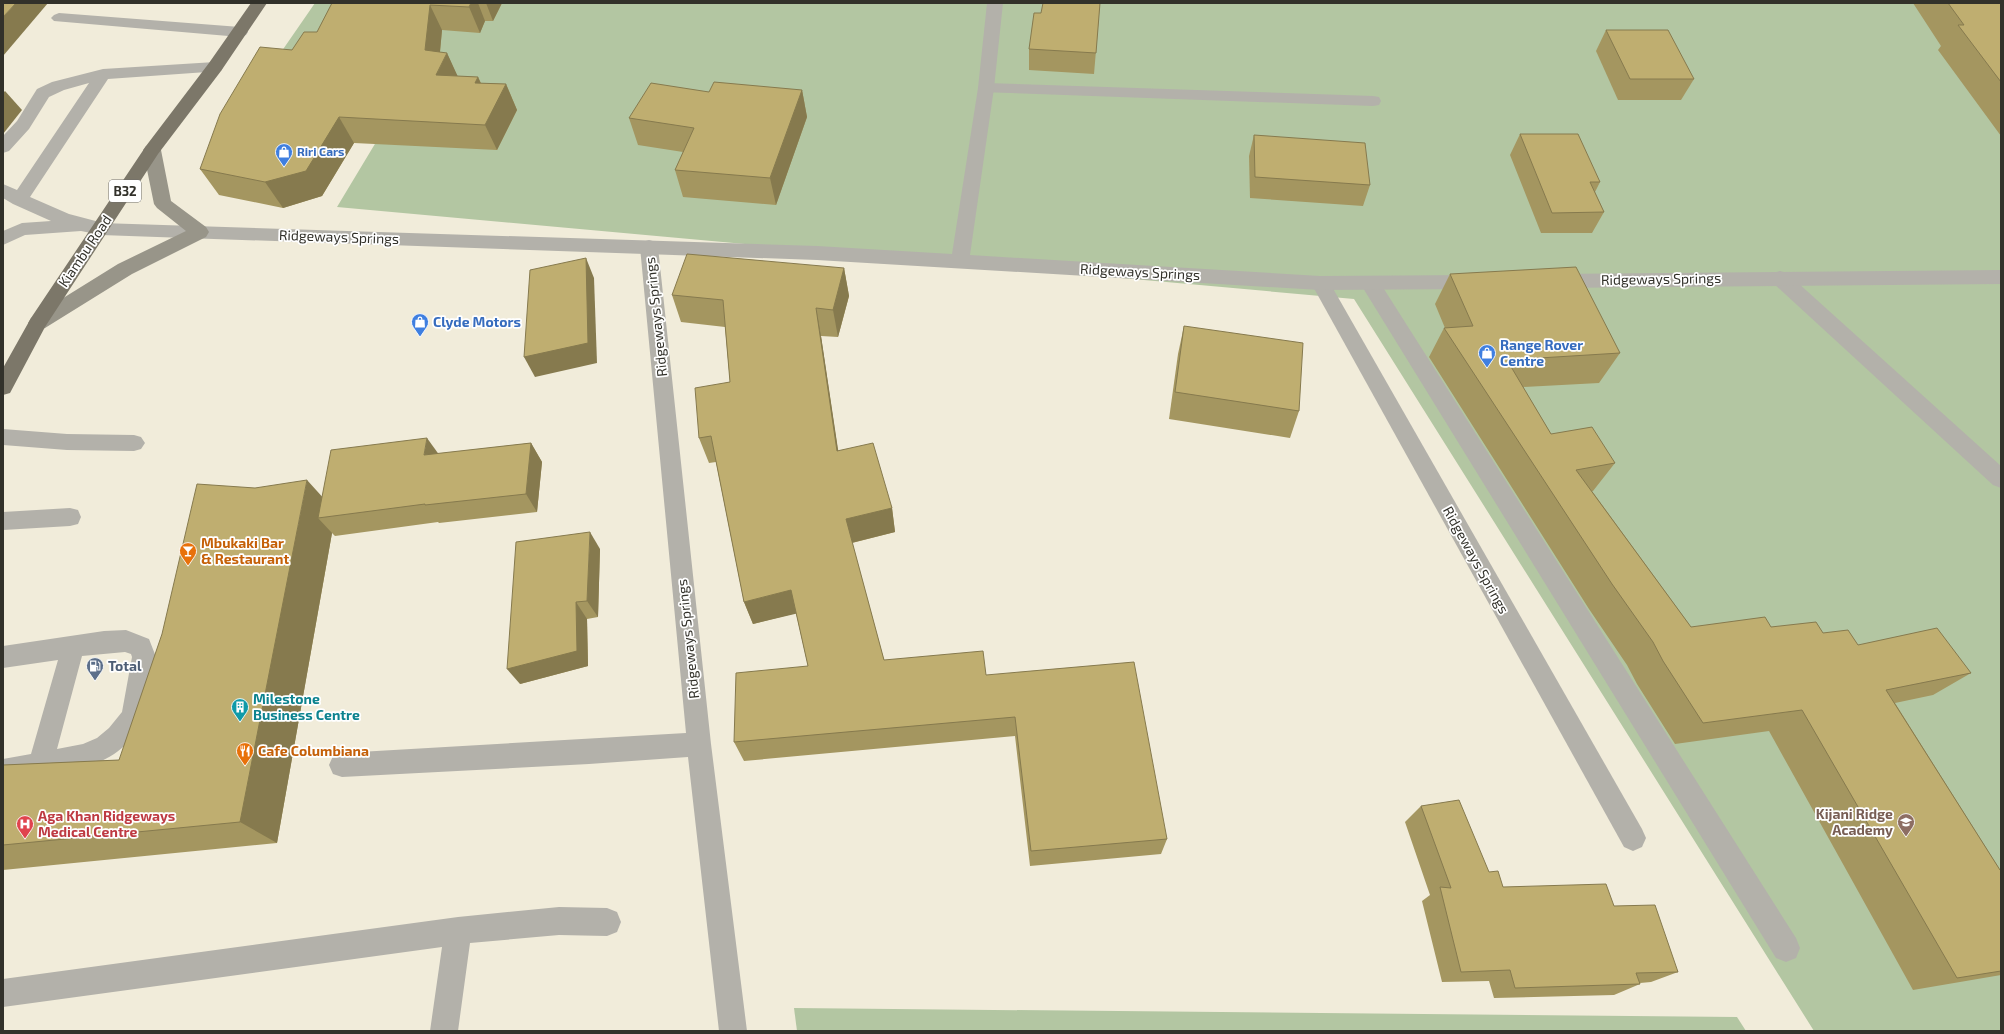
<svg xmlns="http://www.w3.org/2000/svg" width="2004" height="1034" font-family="'Exo 2',sans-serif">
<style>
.green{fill:#b3c6a2}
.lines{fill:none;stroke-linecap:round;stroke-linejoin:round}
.service{fill:#b3b1aa;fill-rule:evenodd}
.minor{fill:#b3b1aa;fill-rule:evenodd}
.secondary{fill:#989589;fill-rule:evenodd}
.trunk{fill:#7c7769;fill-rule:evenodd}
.wall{fill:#a49660}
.shaded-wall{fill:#867a4e}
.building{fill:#bfae70;stroke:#867a4e}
.labels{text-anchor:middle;stroke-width:3.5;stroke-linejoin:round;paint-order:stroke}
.far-shop-label{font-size:12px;font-weight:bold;fill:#366cbe;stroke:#fff;text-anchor:start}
.shield{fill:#fff;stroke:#706f6a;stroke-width:1}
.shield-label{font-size:13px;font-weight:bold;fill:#32312a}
.street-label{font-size:14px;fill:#32312a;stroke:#fff}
.shop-label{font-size:14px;font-weight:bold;fill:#366cbe;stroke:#fff;text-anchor:start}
.food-label{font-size:14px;font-weight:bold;fill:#c56008;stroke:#fff;text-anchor:start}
.service-label{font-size:14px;font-weight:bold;fill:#4e5e75;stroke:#fff;text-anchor:start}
.culture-label{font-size:14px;font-weight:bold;fill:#0d838f;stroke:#fff;text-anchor:start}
.education-label{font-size:14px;font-weight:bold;fill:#785e54;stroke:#fff;text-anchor:end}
.health-label{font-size:14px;font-weight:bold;fill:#be3a42;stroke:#fff;text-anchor:start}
</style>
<rect width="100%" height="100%" fill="#f1ecda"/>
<g class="green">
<polygon points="315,3 2001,3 2001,1031 1814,1031 1354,299 337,207 420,69 277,58"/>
<polygon points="794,1008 1737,1017 1746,1031 797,1031"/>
</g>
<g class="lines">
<g class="service">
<polygon points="215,62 221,63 223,67 221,71 108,79 30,197 69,214 107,224 110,229 107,234 101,235 81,231 25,235 3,245 3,231 22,223 51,221 13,204 3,198 3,184 17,190 89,83 64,90 49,97 29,129 9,151 3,153 3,136 17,121 37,89 52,82 103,69"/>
<polygon points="986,83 1373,96 1379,97 1381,101 1379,105 1373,106 980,92 978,88 980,84"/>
<polygon points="649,240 656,242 658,247 711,744 747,1031 719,1031 688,757 589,764 342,777 333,774 329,765 333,756 342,753 686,733 640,247 642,242"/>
<polygon points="1780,271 1787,273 2001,466 2001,488 1993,485 1773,283 1771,278 1773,273"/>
<polygon points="1320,276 1327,278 1642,829 1646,838 1642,847 1633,851 1624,847 1311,283 1313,278"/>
<polygon points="1370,276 1377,278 1796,938 1800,948 1796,958 1786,962 1776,958 1363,288 1361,283 1363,278"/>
<polygon points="3,429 67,434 134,435 141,437 145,443 141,449 134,451 67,450 3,445"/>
<polygon points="70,508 78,510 81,517 78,524 70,526 3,530 3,512"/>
<path d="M126,630L149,639L156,657L145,717C121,773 55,774 3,783V759L31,754L58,660L3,668V646L104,631ZM125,652L131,654L132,657L122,712L109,728L97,738L83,744L57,749L82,656Z"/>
<polygon points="559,907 607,908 617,912 621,922 617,932 607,936 559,935 470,943 458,1031 430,1031 442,947 3,1007 3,979 458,917"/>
</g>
<g class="minor">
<polygon points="987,3 1003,3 994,88 970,255 1320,276 1476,275 1483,277 1485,282 1483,287 1476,289 1320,290 817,260 101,235 95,234 92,229 95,224 101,223 817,246 952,254 978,88"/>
<polygon points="59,13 240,27 246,29 248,32 246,35 240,37 54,21 51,18 54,15"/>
<polygon points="2001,270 2001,284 1552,288 1545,286 1543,281 1545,276 1552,274"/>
</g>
<polygon class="secondary" points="152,144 158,146 161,150 171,201 206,227 209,232 206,237 132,274 45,328 38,330 31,328 28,323 31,318 118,264 186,231 157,208 154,204 143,150 146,146"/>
<polygon class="trunk" points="251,3 267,3 221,71 158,154 45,327 10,393 3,395 3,368 31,318 146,146 209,63"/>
</g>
<g class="wall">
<polygon points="332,3 502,3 493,21 485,21 480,33 442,30 440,52 447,53 457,76 478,77 481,83 506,84 517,110 497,150 354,143 322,196 283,208 219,195 200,169 292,50 317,32"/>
<polygon points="1100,3 1094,74 1029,70 1029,49 1041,13"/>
<polygon points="1913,3 2001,3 2001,136 1938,50 1941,46"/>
<polygon points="1606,30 1694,79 1681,100 1618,100 1596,51"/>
<polygon points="802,90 807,117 776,205 683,197 675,170 683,152 638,145 629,118 709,92"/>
<polygon points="1520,134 1600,182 1595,192 1604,212 1592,233 1541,233 1510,155"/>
<polygon points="1254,135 1370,185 1363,206 1250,198 1249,156"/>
<polygon points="844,268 849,296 838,337 821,336 838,451 892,508 895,532 852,543 884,660 986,675 1167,839 1161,854 1030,866 1015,736 744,761 734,742 808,666 796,613 753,624 744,602 716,462 709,463 699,438 730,382 725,327 681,322 672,295"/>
<polygon points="1450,274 1620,353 1599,383 1523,387 1551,434 1615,463 1593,491 1592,491 1691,627 1771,627 1823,633 1858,645 1971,673 1933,695 1895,703 2000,870 2001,870 2001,975 1913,990 1769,731 1675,744 1637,684 1627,665 1589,609 1429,357 1444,328 1445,328 1435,304"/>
<polygon points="1184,326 1299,411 1290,438 1169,419 1178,354"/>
<polygon points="531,443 542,462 537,512 439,523 438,522 335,536 332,533 277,843 3,870 3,765 119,760 322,497 438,454"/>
<polygon points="600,549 598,617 587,619 588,666 520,684"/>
<polygon points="1421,806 1489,872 1503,887 1614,906 1678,972 1651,982 1640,983 1640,984 1614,995 1494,998 1489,981 1442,982 1422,901 1430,895 1405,822"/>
</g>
<g class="shaded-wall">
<polygon points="16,3 48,3 3,56 3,17"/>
<polygon points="471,3 478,3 485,21 480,33 469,7"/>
<polygon points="486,3 502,3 493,21"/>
<polygon points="430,5 442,30 438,72 447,53 459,79 448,101 425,50"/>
<polygon points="478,77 489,102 475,83"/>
<polygon points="506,84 517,110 497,150 485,125"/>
<polygon points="802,90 807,117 776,205 770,178"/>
<polygon points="5,91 22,110 3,134 3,93"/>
<polygon points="339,117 354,143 322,196 283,208 265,182"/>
<polygon points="586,258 594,278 597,363 535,377 524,357"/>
<polygon points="844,268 849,296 838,337 833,310"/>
<polygon points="816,308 821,336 842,476 837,451"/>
<polygon points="427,438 440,456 424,455"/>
<polygon points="531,443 542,462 537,512 526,494"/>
<polygon points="307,480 336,512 318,518 332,533 277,843 240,822"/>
<polygon points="892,508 895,532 851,543 846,519"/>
<polygon points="590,532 600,549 598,617 587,601"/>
<polygon points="791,590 799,613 753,624 744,602"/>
<polygon points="576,602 587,619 588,666 520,684 507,669"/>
</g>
<g class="building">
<polygon points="3,3 16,3 3,17"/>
<polygon points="332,3 471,3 469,7 430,5 425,50 447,53 436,75 478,77 475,83 506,84 485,125 339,117 306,171 265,182 200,169 220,114 260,47 292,50 304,32 317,32"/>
<polygon points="1043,3 1100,3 1096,53 1029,49 1034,13 1041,13"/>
<polygon points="1948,3 2001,3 2001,82 1958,25 1964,25"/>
<polygon points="1606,30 1668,30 1694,79 1630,79"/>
<polygon points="714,82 802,90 770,178 675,170 694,128 629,118 651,83 709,92"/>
<polygon points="1520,134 1578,134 1600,182 1590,182 1604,212 1552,213"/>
<polygon points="1254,135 1365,143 1370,185 1255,177"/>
<polygon points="687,254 844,268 833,310 816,308 837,451 873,443 892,508 846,519 884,660 983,651 986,675 1134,662 1167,839 1031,851 1015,717 734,742 736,673 808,666 791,590 744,602 711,436 699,438 695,388 730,382 723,300 672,295"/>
<polygon points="586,258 588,343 524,357 530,270"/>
<polygon points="1576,267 1620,353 1507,360 1551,434 1592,427 1615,463 1576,470 1691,627 1765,617 1771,627 1816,622 1823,633 1848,630 1858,645 1937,628 1971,673 1886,690 2000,870 2001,870 2001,971 1957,978 1802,710 1703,723 1663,661 1653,642 1612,584 1444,328 1473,326 1450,274"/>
<polygon points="1184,326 1303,343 1299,411 1175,392"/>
<polygon points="427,438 424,455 531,443 526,494 425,505 425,504 318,518 331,450"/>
<polygon points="307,480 240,822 3,845 3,765 119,760 162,634 197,484 255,488"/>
<polygon points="590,532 587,601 576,602 577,651 507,669 516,542"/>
<polygon points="1459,800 1489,872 1498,871 1503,887 1606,884 1614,906 1655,905 1678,972 1636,973 1640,984 1515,988 1510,970 1461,972 1440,887 1451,888 1421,806"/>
</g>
<defs>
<g id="shop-pin" transform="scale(0.9)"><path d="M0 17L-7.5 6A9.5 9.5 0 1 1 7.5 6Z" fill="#3f7fe0" stroke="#fff"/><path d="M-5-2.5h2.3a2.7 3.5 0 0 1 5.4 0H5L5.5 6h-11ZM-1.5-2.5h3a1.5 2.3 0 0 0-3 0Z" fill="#fff"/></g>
<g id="bar-pin" transform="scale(0.9)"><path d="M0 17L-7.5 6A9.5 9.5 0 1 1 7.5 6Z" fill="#e8710a" stroke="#fff"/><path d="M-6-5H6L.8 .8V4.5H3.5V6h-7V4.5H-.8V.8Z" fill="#fff"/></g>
<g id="fuel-pin" transform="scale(0.9)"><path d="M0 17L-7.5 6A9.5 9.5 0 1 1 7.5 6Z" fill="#5c6f8a" stroke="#fff"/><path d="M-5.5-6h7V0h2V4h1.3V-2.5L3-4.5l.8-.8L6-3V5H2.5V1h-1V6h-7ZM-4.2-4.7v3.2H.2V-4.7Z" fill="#fff"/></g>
<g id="building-pin" transform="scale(0.9)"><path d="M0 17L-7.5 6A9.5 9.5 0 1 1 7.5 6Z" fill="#0f9aa8" stroke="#fff"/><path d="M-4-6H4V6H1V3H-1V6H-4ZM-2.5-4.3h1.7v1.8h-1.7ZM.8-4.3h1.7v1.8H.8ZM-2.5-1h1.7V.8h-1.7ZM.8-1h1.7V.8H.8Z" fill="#fff"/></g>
<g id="restaurant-pin" transform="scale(0.9)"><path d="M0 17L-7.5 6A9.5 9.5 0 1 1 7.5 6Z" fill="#e8710a" stroke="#fff"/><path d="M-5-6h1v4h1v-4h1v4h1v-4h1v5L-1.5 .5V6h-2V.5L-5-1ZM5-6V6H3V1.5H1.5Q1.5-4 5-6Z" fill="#fff"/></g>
<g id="school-pin" transform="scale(0.9)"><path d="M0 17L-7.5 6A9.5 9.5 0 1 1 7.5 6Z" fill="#8d6e63" stroke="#fff"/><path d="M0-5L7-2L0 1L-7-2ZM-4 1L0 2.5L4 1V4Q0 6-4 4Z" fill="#fff"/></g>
<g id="hospital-pin" transform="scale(0.9)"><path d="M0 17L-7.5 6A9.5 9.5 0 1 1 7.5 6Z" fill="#e0444e" stroke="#fff"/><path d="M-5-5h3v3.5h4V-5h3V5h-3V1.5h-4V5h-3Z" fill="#fff"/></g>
</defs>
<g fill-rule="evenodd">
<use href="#shop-pin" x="284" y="152"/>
<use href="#shop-pin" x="420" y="322"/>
<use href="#shop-pin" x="1487" y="353"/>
<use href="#bar-pin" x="188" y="551"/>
<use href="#fuel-pin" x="95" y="666"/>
<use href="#building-pin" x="240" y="707"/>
<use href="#restaurant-pin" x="245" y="751"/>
<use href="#school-pin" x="1906" y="822"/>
<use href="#hospital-pin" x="25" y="824"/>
</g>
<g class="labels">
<g class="far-shop-label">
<text x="297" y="156">Riri Cars</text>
</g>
<rect class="shield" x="109" y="180" width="32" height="22" rx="3"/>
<g class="shield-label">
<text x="125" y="196">B32</text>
</g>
<g class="street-label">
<text transform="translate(339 237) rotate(2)" y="5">Ridgeways Springs</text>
<text transform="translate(85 251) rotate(-56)" y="5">Kiambu Road</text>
<text transform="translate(1140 272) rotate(3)" y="5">Ridgeways Springs</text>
<text transform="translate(1661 279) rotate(-1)" y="5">Ridgeways Springs</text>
<text transform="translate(656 317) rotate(-96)" y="5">Ridgeways Springs</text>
<text transform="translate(1476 560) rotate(61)" y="5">Ridgeways Springs</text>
<text transform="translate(688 639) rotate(-96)" y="5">Ridgeways Springs</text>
</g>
<g class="shop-label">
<text x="433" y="327">Clyde Motors</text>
<text x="1500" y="350">Range Rover<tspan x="1500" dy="16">Centre</tspan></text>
</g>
<g class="food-label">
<text x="201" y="548">Mbukaki Bar<tspan x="201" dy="16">&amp; Restaurant</tspan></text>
<text x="258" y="756">Cafe Columbiana</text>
</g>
<g class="service-label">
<text x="108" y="671">Total</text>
</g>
<g class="culture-label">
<text x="253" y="704">Milestone<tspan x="253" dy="16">Business Centre</tspan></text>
</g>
<g class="education-label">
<text x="1893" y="819">Kijani Ridge<tspan x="1893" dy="16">Academy</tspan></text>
</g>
<g class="health-label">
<text x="38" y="821">Aga Khan Ridgeways<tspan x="38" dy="16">Medical Centre</tspan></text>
</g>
</g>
<rect width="2004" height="1034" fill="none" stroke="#32312a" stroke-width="8"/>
</svg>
